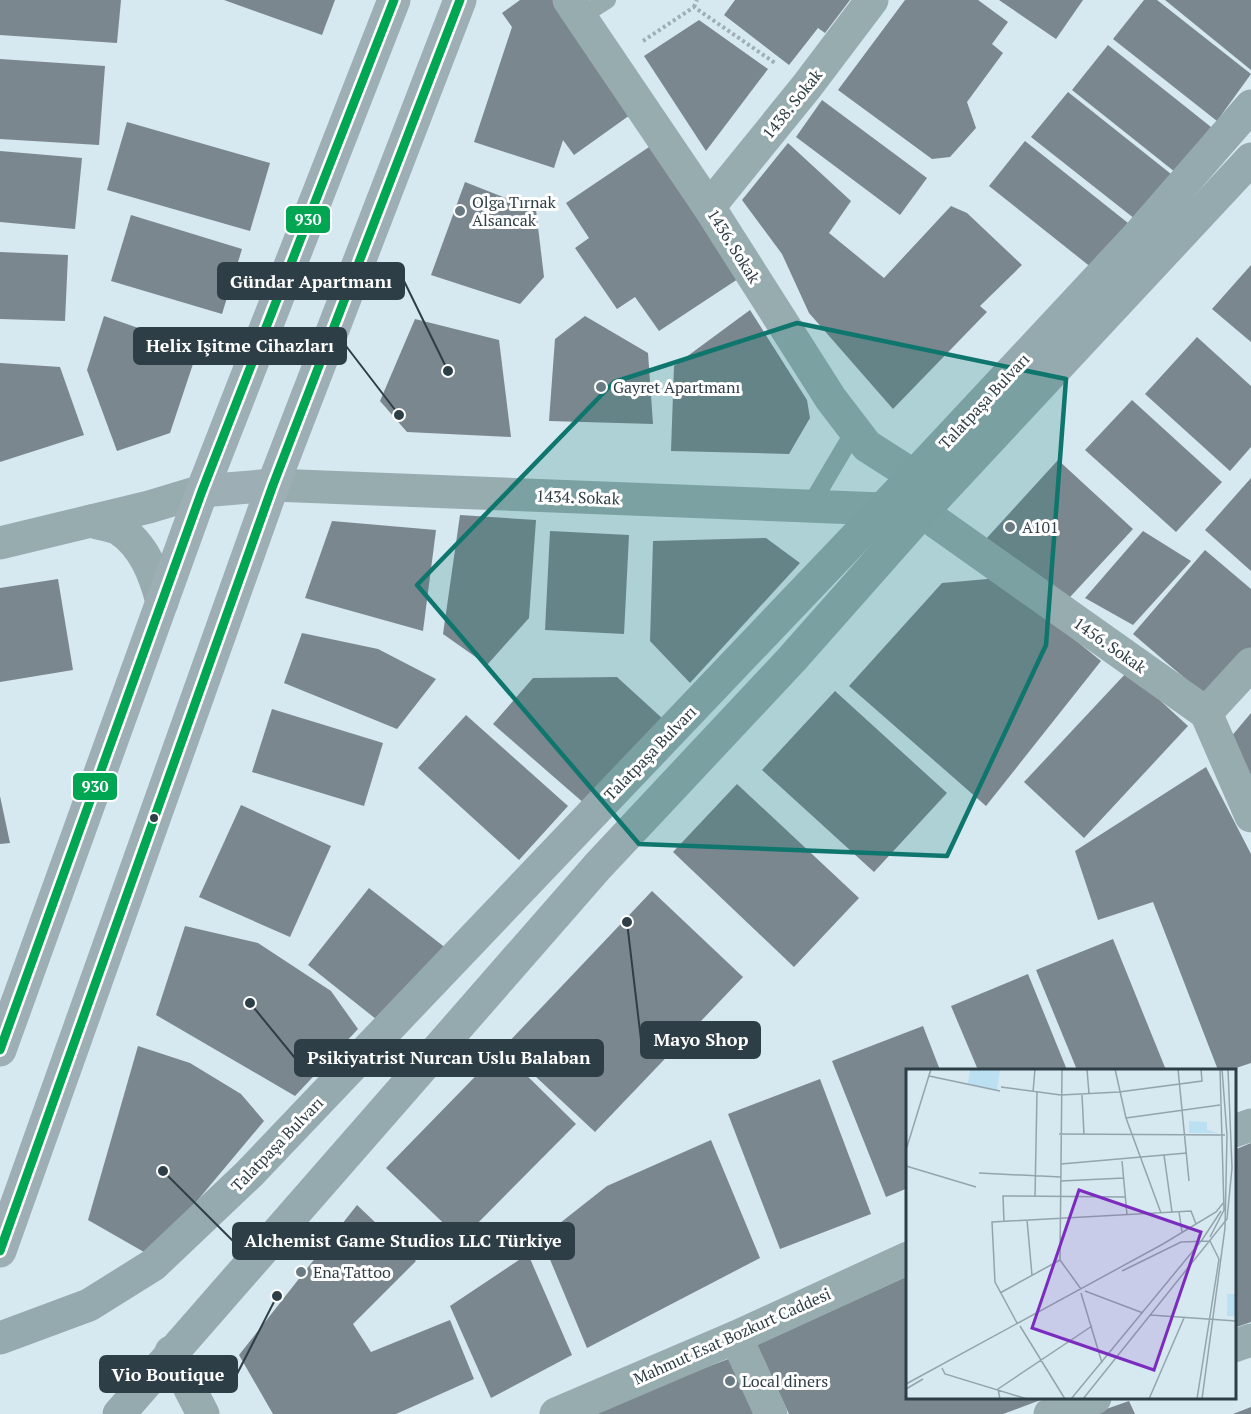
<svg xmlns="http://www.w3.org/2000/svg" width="1251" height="1414" font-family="'PT Serif',serif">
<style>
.building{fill:#7b878f}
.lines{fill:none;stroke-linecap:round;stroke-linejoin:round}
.path{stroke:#9eaeb4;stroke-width:4;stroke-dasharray:3 3;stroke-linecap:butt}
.lane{stroke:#97acaf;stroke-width:18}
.street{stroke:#97acaf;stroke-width:33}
.secondary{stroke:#95aaaf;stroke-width:33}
.primary{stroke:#9dafb4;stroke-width:33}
.bus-1-casing{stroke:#fff;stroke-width:14}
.bus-1{stroke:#00a651;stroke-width:9}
.marked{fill:#0f766e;fill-opacity:0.2;stroke:#0f766e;stroke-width:4.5;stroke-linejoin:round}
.poi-dot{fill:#697a82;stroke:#fff;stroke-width:2}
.bus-dot{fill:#2e3e46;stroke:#fff;stroke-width:2}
.labels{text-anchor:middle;stroke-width:6;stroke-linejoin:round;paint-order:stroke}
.street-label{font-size:16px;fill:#2e3e46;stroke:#fff}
.poi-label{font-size:16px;fill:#2e3e46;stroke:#fff;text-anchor:start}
.inset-road{fill:none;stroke:#93a4ac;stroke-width:1.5}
.view{fill:#7b2cbf;fill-opacity:0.15;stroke:#7b2cbf;stroke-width:3}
.inset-edge{fill:none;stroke:#2e3e46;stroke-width:3}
.leader{fill:none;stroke:#2e3e46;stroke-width:2}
.callout-dot{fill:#2e3e46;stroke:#fff;stroke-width:2}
.callout{fill:#2e3e46;stroke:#2e3e46;stroke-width:2}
.callout-label{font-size:18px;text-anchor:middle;font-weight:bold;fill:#fff}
.line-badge{stroke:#fff;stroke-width:2}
.badge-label{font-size:16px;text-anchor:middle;font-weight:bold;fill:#fff}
</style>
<rect width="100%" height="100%" fill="#d6e8f0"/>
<g class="building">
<polygon points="0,0 121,0 117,43 0,35"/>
<polygon points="224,0 335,0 322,35"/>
<polygon points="520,0 558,0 637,110 574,155 563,140 554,168 474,142 512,27 502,13"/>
<polygon points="735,0 850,0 825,33 818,28 789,65 724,15"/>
<polygon points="905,0 978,0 1008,22 992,44 1003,53 967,102 976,128 950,157 932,159 838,90"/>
<polygon points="999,0 1083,0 1056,39"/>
<polygon points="1144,0 1157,0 1251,74 1217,121 1113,39"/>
<polygon points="1165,0 1251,0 1251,70"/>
<polygon points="699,20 768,69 706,151 644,56"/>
<polygon points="1108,45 1211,127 1175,172 1072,90"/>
<polygon points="0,59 105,66 99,145 0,139"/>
<polygon points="1068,92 1171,174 1135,219 1031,137"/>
<polygon points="822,100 927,178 900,215 796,137"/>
<polygon points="127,122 270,163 250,231 107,190"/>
<polygon points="1025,141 1128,223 1092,268 989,186"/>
<polygon points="788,143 851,201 829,233 884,278 951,206 967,213 1022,265 980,306 987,312 893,409 809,313 782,254 742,200"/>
<polygon points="652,145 741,277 659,331 635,297 617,309 575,248 589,238 566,203"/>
<polygon points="0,151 82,158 75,229 0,222"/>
<polygon points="465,182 536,210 544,277 520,304 431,275"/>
<polygon points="131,215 242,249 222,314 111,281"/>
<polygon points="0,252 68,255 65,321 0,319"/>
<polygon points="1251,265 1251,342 1212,309"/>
<polygon points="750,310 807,400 810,418 789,454 671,451 674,366"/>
<polygon points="104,316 198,349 170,433 117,451 87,370"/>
<polygon points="585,316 648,353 653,424 549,421 555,339"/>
<polygon points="415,319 499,340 511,437 407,432 380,401"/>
<polygon points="1197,337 1251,386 1251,447 1230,471 1145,394"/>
<polygon points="0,363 60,367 84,435 0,462"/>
<polygon points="1132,400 1222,482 1176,532 1085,450"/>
<polygon points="1058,460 1133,529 1059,609 985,540"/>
<polygon points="1251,478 1251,571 1205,530"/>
<polygon points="460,515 536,520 529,618 487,665 443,634"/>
<polygon points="332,521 436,530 423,631 305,598"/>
<polygon points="550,531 629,535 624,634 545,630"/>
<polygon points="1143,531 1191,561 1133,625 1085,598"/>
<polygon points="766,538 800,563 690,683 650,641 653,541"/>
<polygon points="1205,550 1251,589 1251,649 1208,698 1133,634"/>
<polygon points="999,578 1101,661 986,806 849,686 942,583"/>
<polygon points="58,579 73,670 0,682 0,588"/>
<polygon points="302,633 378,649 436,679 397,729 284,683"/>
<polygon points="1128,671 1188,726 1084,838 1024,782"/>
<polygon points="617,677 663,719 585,804 493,724 533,678"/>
<polygon points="835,691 947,793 874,872 762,770"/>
<polygon points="272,709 383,743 364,806 252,772"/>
<polygon points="1251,713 1251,792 1230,738"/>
<polygon points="466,715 568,806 519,860 418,768"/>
<polygon points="1206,767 1251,854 1251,1063 1230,1070 1218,1070 1153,902 1098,920 1075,851"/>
<polygon points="737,784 859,898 794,967 673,852"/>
<polygon points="0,796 10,843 0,844"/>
<polygon points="241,805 331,846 290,937 199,897"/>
<polygon points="369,888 447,949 386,1027 308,965"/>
<polygon points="652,891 743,977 595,1132 504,1047"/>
<polygon points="185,926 258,943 331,991 358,1029 295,1096 156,1015"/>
<polygon points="1113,939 1166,1070 1077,1070 1036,970"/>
<polygon points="1028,974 1067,1070 978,1070 951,1006"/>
<polygon points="923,1026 940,1070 908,1070 908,1188 886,1197 832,1061"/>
<polygon points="138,1046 190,1063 241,1094 264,1121 151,1256 88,1220"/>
<polygon points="501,1050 576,1124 461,1240 386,1168"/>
<polygon points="820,1079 871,1214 780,1249 728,1114"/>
<polygon points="711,1140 760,1258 587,1348 541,1238 607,1186"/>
<polygon points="1251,1143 1251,1322 1234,1328 1234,1150"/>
<polygon points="357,1205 416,1261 353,1324 371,1352 450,1320 474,1379 396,1414 273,1414 239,1355"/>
<polygon points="528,1254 572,1355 491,1398 450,1306"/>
<polygon points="908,1276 908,1398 1046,1398 1003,1414 789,1414 757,1345"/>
<polygon points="736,1356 758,1414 596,1414 668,1382"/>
<polygon points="1129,1401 1135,1414 1092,1414"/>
<polygon points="1251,1407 1251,1414 1233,1414"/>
</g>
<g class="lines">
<g class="path">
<polyline points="694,7 697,0"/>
<polyline points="643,41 694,7 775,63"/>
</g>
<g class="lane">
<polyline points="580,17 607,0"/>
<polyline points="810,506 855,430"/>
</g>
<g class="street">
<polyline points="569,0 709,207 831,399 867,446 914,476"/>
<polyline points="709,207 807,86 872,0"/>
<polyline points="273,485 883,509"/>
<polyline points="922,512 1206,713 1251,816"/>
<path d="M91,521C99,524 111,525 119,529C144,545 155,575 162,602"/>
<polyline points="0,543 149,507 202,491"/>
<polyline points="1206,713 1251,664"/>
<polyline points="1234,1131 1251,1125"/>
<polyline points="736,1337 771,1414"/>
<polyline points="1234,1346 1251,1340"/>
<polyline points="171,1352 203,1414"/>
<polyline points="556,1414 736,1337 908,1258"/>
<polyline points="1050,1414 1095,1398"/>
</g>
<g class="secondary">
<polyline points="0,1338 89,1305 153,1265 249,1174 914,476 1136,238 1251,106"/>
<polyline points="119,1414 598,866 792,659 922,512 1251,159"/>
</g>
<g class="primary">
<polyline points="202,491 273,485"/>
<polyline points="0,1050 202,491 394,0"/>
<polyline points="0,1251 273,485 460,0"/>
</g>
<g class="bus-1-casing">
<g id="bus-1">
<polyline points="0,1050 202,491 394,0"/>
<polyline points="0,1251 273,485 460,0"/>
</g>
</g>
<use href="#bus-1" class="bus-1"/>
</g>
<path class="marked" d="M797,323L1066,379L1046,645L947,856L639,844L417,585L614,382Z"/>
<g class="poi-dot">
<circle cx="460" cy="211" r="6"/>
<circle cx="601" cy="387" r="6"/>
<circle cx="1010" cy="527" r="6"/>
<circle cx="301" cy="1272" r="6"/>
<circle cx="730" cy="1381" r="6"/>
</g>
<circle class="bus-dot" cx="154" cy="818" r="5"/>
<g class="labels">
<g class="street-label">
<text transform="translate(792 104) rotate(-51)" y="6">1438. Sokak</text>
<text transform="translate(734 246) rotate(58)" y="6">1436. Sokak</text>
<text transform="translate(984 401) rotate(-47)" y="6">Talatpaşa Bulvarı</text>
<text transform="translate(578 497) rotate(2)" y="6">1434. Sokak</text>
<text transform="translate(1110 645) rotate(35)" y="6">1456. Sokak</text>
<text transform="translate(650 753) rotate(-46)" y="6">Talatpaşa Bulvarı</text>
<text transform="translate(277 1144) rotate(-46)" y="6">Talatpaşa Bulvarı</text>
<text transform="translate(732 1336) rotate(-24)" y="6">Mahmut Esat Bozkurt Caddesi</text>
</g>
<g class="poi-label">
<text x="472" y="208">Olga Tırnak<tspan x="472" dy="18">Alsancak</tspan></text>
<text x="613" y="393">Gayret Apartmanı</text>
<text x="1022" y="533">A101</text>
<text x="313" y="1278">Ena Tattoo</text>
<text x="742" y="1387">Local diners</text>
</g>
</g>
<g transform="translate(906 1069)">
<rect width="330" height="330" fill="#d6e8f0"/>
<path d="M64,0L94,1L91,21L62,15ZM283,52L301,53V61L313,64H283ZM321,225H330V247H321Z" fill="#bae0f1"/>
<path class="inset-road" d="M156,0L154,191L175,220M181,0L183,25M209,0L220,49L255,144M272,0L283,112M23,7L94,22M95,18L155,26L213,23L296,12L295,0M127,23L129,0M176,26L178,66M220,49L314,36M153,65L319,66M0,81L25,0M258,86L266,143M216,92L221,146M155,95L281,84M0,97L70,118M73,104L155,108M155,112L218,109M129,128L131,23M273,143L276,163M121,151L126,206M98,153L97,127L219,128M304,168L318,141L314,0M216,202L275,173L304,172M179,222L237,244M94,224L154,191M175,224L196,294M244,246L330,252M111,254L89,213L86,153L285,142L290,155M114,257L159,330M36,299L39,305L121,330M0,315L257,175L310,143L318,133M0,320L17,310M94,330L92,320L186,257M165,330L296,171L315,142M177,330L321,150L326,99L322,0M243,330L278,249M291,330L313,190L304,172M296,330L319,159L321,66L316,0"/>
<path class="view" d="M173,121L295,163L248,301L126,259Z"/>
<rect width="330" height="330" class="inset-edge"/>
</g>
<path class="leader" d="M448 371L404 281M399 415L346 346M627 922L641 1040M250 1003L295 1058M163 1171L233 1241M277 1296L237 1374"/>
<g class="callout-dot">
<circle cx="448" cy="371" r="6"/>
<circle cx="399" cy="415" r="6"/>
<circle cx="627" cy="922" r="6"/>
<circle cx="250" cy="1003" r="6"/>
<circle cx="163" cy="1171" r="6"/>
<circle cx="277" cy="1296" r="6"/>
</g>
<g class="callout">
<rect x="218" y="263" width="186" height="36" rx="6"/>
<rect x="134" y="328" width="212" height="36" rx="6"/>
<rect x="641" y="1022" width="119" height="36" rx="6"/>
<rect x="295" y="1040" width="308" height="36" rx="6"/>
<rect x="233" y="1223" width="341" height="36" rx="6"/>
<rect x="100" y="1356" width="137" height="36" rx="6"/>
</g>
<g class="callout-label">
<text x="311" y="288">Gündar Apartmanı</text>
<text x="240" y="352">Helix Işitme Cihazları</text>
<text x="701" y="1046">Mayo Shop</text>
<text x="449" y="1064">Psikiyatrist Nurcan Uslu Balaban</text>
<text x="403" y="1247">Alchemist Game Studios LLC Türkiye</text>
<text x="168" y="1381">Vio Boutique</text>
</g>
<g class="line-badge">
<rect x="285" y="205" width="46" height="29" rx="6" fill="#00a651"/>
<rect x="72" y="772" width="46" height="29" rx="6" fill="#00a651"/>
</g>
<g class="badge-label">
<text x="308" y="225">930</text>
<text x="95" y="792">930</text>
</g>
</svg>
